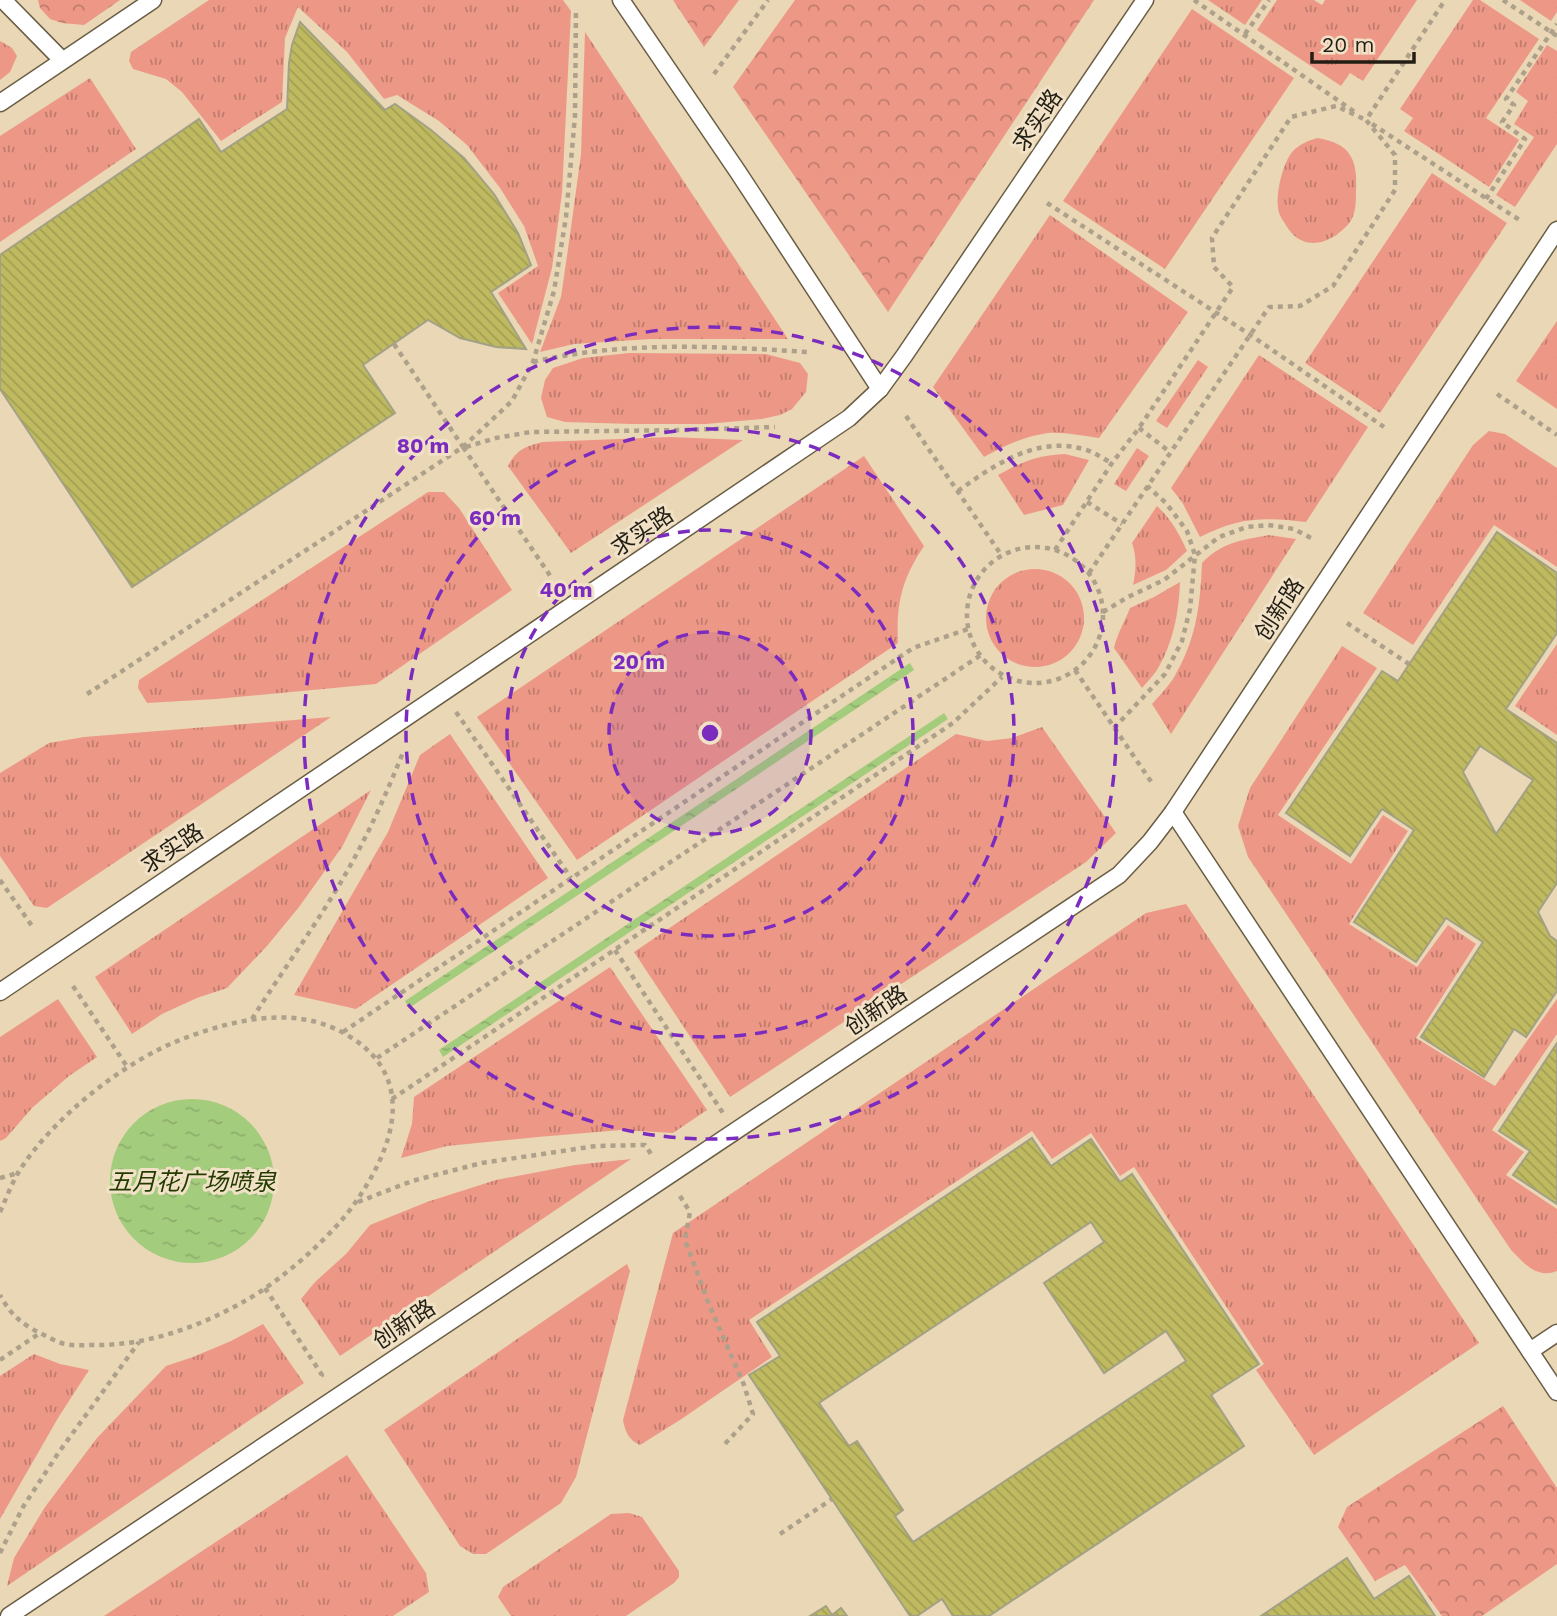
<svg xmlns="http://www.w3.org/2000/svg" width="1557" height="1616" font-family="'Work Sans','Noto Sans SC',sans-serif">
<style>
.built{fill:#ead7b5}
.grass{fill:url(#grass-tufts)}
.forest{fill:url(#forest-crowns)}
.water{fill:url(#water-ripples)}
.building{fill:url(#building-back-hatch);stroke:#a2a185;stroke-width:2;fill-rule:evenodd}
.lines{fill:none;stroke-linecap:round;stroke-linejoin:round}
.lane-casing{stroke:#6a5d45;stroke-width:19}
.path{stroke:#ada18c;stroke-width:4.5;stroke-dasharray:5 5;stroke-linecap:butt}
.lane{stroke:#fff;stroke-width:16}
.ring{fill:none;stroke:#7b2cbf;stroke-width:3.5;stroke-dasharray:12 9}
.labels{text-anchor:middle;stroke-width:6;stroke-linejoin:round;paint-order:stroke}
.street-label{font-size:23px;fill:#231e14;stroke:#f1e2c7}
.water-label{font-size:24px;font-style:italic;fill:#233b01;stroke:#f1e2c7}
.centre{fill:#7b2cbf;stroke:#f1e2c7;stroke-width:3.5}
.ring-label{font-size:21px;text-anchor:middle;font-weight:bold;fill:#7b2cbf;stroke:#f1e2c7;stroke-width:6;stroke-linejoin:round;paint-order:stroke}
</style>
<defs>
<pattern id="grass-tufts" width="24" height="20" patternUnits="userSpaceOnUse" patternTransform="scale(1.75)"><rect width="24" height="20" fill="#ed9887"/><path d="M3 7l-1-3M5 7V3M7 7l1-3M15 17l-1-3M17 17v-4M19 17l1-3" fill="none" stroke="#c07b6d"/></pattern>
<pattern id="forest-crowns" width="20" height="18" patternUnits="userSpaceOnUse" patternTransform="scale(1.75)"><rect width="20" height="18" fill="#ed9887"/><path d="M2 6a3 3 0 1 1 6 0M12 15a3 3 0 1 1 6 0" fill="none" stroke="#c07b6d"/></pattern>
<pattern id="water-ripples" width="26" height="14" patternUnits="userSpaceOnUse" patternTransform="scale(1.75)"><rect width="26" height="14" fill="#a4cc7d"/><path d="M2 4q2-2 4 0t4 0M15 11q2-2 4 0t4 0" fill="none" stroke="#8daf6b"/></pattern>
<pattern id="building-back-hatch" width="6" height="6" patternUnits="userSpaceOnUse" patternTransform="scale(1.75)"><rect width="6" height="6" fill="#bfba60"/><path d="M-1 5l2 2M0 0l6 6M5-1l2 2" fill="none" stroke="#a49f52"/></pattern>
</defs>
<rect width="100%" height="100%" fill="#f1e2c7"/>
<rect class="built" x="0" y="0" width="1557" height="1616"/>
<g class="grass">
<polygon points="209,0 563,0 571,11 562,193 552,268 532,344 498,293 538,266 524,226 500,188 467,145 439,121 397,95 384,99 347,52 298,7 285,38 282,102 221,141 182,92 166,79 133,69 129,61 131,52"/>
<polygon points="1208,0 1262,0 1245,25"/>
<polygon points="1277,0 1314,0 1322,5 1325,0 1417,0 1363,81 1350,73 1341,86 1257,30"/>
<polygon points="1473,0 1480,0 1539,39 1486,118 1519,140 1489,187 1404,131 1413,118 1400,109"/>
<polygon points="1520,0 1557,0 1557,12 1551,21"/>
<polygon points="1192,9 1294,78 1165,269 1063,201"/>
<polygon points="585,32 788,339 651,339 574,344 540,352 561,297 570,235 581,154"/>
<polygon points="0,41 12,48 17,56 10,72 0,80"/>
<polygon points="1547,45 1557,51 1557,144 1515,207 1496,195 1534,137 1514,124 1528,101 1516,92"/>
<polygon points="90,78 136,149 0,242 0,136"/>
<path d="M1317,138C1350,143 1358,159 1356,191C1356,202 1356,213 1350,222C1340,235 1320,248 1303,241C1294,238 1288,229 1284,222C1281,218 1278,212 1278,207C1276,192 1283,162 1293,151C1300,144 1308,141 1317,138Z"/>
<polygon points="1432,173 1507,223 1380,413 1305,363"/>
<path d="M1050,215L1188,312L1099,438C1083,436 1065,432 1048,433C1025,436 1004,446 984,457L933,387Z"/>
<polygon points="1557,321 1557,409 1516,381"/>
<polygon points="629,353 766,354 800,363 808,374 806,392 792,409 780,415 762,419 706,424 632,424 565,422 547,417 541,398 545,380 553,368 583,358"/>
<path d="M1259,355L1368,427L1306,522C1263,517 1239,517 1200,537L1182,502L1171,488Z"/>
<polygon points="1198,360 1208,367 1167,428 1156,421"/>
<polygon points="1489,431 1505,434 1557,468 1557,567 1494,525 1413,645 1363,613 1473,445"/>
<path d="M670,437L743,440L571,553L508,466C517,449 525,447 542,442Z"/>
<polygon points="1137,448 1149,456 1126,491 1114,484"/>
<path d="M1065,454L1089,460L1063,505L1024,515L998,475C1021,462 1038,455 1065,454Z"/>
<path d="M864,456L924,546C902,579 896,603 898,643L577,860L477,717Z"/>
<polygon points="428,492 444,492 459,508 512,590 376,684 216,699 147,703 138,688 139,680"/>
<path d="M1157,506C1171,519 1179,533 1187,551L1166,570L1133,585C1136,571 1137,557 1132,543Z"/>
<path d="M1269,535L1296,539L1171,734L1152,704C1159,696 1167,688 1173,679C1196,640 1200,608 1202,563C1222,542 1242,540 1269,535Z"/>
<circle cx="1035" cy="618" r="49"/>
<path d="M1180,582C1179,612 1173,644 1157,670C1153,676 1147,682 1142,688L1114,648C1117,634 1125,621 1130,608L1154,597Z"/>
<polygon points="1557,644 1557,735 1515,706"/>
<path d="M1342,646L1377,668L1278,815L1351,864L1383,815L1408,831L1349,924L1417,967L1448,925L1476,944L1416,1038L1495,1086L1557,999V1034L1492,1130L1524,1152L1506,1175L1557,1209V1271C1536,1279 1524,1263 1511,1250L1248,857L1238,826L1250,788Z"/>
<polygon points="331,717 47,908 34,906 0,856 0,773 49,743 84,737"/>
<polygon points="1042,727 1116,833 1086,862 730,1097 634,952 956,734 987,741 1012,738"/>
<polygon points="450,734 548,878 356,1009 294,995 388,832 420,755"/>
<polygon points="371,790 342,847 299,907 267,946 227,988 197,998 162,1014 132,1034 95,977"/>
<path d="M1186,904L1479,1343L1314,1455L1256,1370L1264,1364L1134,1167L1120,1176L1091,1133L1052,1159L1032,1131L749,1320L772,1357L680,1420L640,1445C629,1440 625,1432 623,1420L673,1233L1146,913Z"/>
<polygon points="610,967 707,1110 673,1133 621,1130 538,1137 447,1146 401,1158 412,1124 414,1097"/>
<polygon points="58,999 97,1057 69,1076 32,1108 6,1138 0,1141 0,1037"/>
<polygon points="631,1159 340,1356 301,1299 315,1282 346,1254 370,1225 427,1202 496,1180 575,1165"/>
<polygon points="627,1264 630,1271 576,1477 561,1503 486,1554 473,1554 460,1546 384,1430"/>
<polygon points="263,1324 304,1383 7,1586 14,1558 45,1507 97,1438 166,1366 193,1357 231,1341"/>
<polygon points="34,1354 60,1364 89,1370 58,1418 0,1519 0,1376"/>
<polygon points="347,1455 426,1573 429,1592 393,1616 104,1616"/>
<polygon points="629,1513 642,1517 679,1571 679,1577 674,1583 626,1616 511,1616 498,1597 503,1587 611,1514"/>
</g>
<g class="forest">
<polygon points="38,0 120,0 84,25 62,23 50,19 40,8"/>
<polygon points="673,0 739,0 704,47"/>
<polygon points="795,0 1094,0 888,312 733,87"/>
<polygon points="1503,1406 1557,1488 1557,1564 1482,1616 1442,1616 1405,1565 1375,1581 1338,1527 1347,1507"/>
</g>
<g class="water">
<polygon points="910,663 914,670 409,1008 405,1001"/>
<polygon points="944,713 948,719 443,1057 439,1050"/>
<circle cx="192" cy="1181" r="82"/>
</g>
<g class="building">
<polygon points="300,22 385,110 395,104 431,130 464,158 494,194 518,233 531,265 491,292 526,349 496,347 460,338 428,320 363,365 395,413 132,587 0,389 0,255 199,119 221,152 287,109 289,63 292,45"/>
<path d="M1497,532L1557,573V633L1506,709L1557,743V883L1538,912L1550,936L1557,941V991L1526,1037L1514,1029L1484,1077L1421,1037L1483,942L1446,918L1416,962L1354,922L1414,830L1382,809L1350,856L1286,813L1382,671L1398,681ZM1480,746L1533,780L1496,834L1463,772Z"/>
<polygon points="1557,1043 1557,1204 1513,1175 1530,1151 1499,1131"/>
<path d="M1032,1138L1051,1166L1091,1139L1120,1182L1132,1174L1259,1364L1211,1395L1244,1446L989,1616H953L942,1599L917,1616H910L749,1375L780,1356L757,1322ZM1091,1222L1104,1242L1044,1283L1104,1373L1166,1331L1186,1361L913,1542L895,1516L903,1510L857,1441L849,1446L819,1403Z"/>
<polygon points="1347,1558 1374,1599 1409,1576 1435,1616 1261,1616"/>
<polygon points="826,1606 832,1615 841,1608 847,1616 810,1616"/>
</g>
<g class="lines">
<g class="lane-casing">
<g id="lane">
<polyline points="3,0 62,60"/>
<polyline points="621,0 738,172 880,389"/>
<polyline points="0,103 153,0"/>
<polyline points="1173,812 1557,1392"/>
<polyline points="0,992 849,418 880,389 904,356 1145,0"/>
<polyline points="1530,1351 1557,1333"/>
<polyline points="9,1616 1119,875 1150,842 1173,812 1557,230"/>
</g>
</g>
<g class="path">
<polyline points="1194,0 1356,113"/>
<polyline points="1503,0 1557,36"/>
<polyline points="1245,34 1269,0"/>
<polyline points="714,74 768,0"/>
<polyline points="1372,124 1521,221"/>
<polyline points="1486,199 1525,139 1502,122 1514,105 1506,99 1557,24"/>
<polyline points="1047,203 1249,334 1384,427"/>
<polyline points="394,344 463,447"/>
<path d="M533,362C623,341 715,346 807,352"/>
<polyline points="1497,394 1557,435"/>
<polyline points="906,416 1002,556"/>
<polyline points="1139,428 1170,452"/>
<polyline points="463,447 512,401 533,362 554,291 566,217 575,116 576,9"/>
<polyline points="466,447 496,438 531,432 685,430 775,427"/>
<path d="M958,491C994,465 1036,436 1083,449C1093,451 1103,459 1112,463"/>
<polyline points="1087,502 1122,524"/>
<circle cx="1035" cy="615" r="68"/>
<polyline points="1055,550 1112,463 1139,428 1233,287 1214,267 1212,238 1291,117 1336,106 1366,120"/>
<polyline points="1089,573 1269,307 1300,306 1333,286 1395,190 1395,155 1366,120 1445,0"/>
<polyline points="1103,612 1128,597 1164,580 1219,537 1247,527 1268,525 1294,529 1311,538"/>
<polyline points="1347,623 1409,664"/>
<polyline points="1075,670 1152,783"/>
<polyline points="87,694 463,447 551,577"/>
<polyline points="456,712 571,878"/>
<polyline points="1114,728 1165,674 1182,641 1190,609 1195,555 1187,531 1166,503 1147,486"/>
<polyline points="0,880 32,926"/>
<polyline points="615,950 723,1113"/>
<polyline points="73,986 128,1068"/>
<path d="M252,1019C286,965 325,913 355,857C374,822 389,787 404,750"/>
<polyline points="343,1032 913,648 968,629"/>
<polyline points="377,1058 981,655"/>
<polyline points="392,1099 953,723 1002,677"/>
<polyline points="0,1178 18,1173"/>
<polyline points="680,1196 690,1212 685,1240 708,1302 744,1385 753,1414 722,1447"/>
<polyline points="358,1202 412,1181 482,1163 596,1146 645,1145 653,1157"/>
<path d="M0,1212C6,1199 11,1185 18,1173C51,1119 125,1060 185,1038C239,1018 300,1004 352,1038C417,1080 393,1148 357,1200C334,1235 280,1282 243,1302C197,1328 145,1346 92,1345C83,1345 74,1346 65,1344C59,1343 52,1339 46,1336C23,1325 12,1317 0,1295"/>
<polyline points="265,1288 322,1375 318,1377"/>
<polyline points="0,1360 40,1333"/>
<polyline points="780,1534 832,1499"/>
<polyline points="0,1553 23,1507 59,1452 139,1342"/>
</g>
<use href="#lane" class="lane"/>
</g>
<circle cx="710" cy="733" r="101" fill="#7b2cbf" fill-opacity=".12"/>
<g class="ring">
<circle cx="710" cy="733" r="101"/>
<circle cx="710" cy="733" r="203"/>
<circle cx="710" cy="733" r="304"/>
<circle cx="710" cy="733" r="406"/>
</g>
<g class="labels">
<g class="street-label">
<text transform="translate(1037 120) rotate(-56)" y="8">求实路</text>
<text transform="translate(642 531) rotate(-34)" y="8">求实路</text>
<text transform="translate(1279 609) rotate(-57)" y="8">创新路</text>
<text transform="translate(172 848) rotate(-34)" y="8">求实路</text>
<text transform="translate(876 1010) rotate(-34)" y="8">创新路</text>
<text transform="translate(404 1324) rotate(-34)" y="8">创新路</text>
</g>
<g class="water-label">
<text x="192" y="1190">五月花广场喷泉</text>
</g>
</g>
<circle cx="710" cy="733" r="10" class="centre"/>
<g class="ring-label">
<text x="423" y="453">80 m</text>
<text x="495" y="525">60 m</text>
<text x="566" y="597">40 m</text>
<text x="639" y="669">20 m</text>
</g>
<path d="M1312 52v10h102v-10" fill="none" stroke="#231e14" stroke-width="3.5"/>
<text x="1322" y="52" font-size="21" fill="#231e14" stroke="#f1e2c7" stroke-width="5" paint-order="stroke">20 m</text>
</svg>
